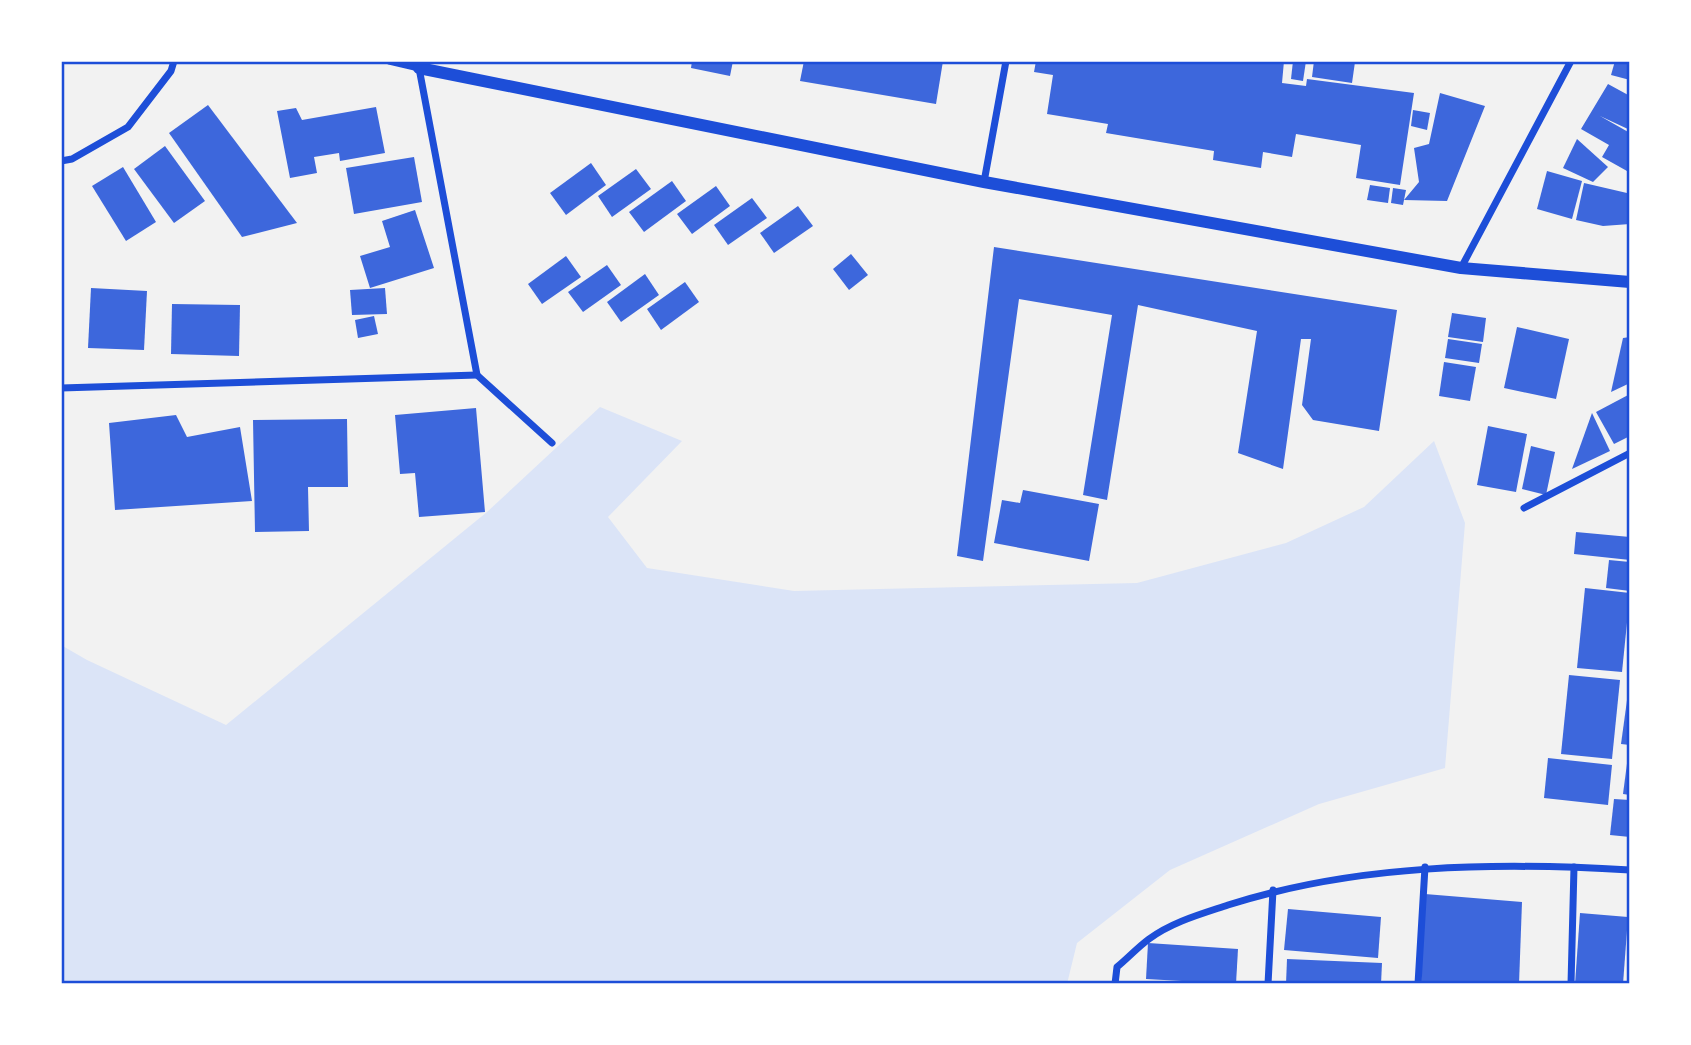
<svg xmlns="http://www.w3.org/2000/svg" width="1691" height="1045" font-family="Jost,sans-serif">
<style>
.green{fill:#dbe4f7}
.building{fill:#3d67dc}
.lines{fill:none;stroke-linecap:round;stroke-linejoin:round}
.minor{stroke:#1d4ed8;stroke-width:7}
.tertiary{stroke:#1d4ed8;stroke-width:12}
.neatline{fill:none;stroke:#1d4ed8;stroke-width:2.5}
</style>
<rect width="100%" height="100%" fill="#f2f2f2"/>
<polygon class="green" points="600,407 682,441 608,517 647,568 794,591 1137,583 1286,543 1364,507 1434,441 1465,523 1445,768 1319,804 1170,870 1077,943 1067,984 61,984 61,645 87,660 226,725 487,512"/>
<g class="building">
<polygon points="692,61 733,61 730,76 691,68"/>
<polygon points="804,61 943,61 936,104 800,81"/>
<polygon points="1036,61 1284,61 1282,83 1306,86 1307,79 1414,93 1400,185 1356,178 1361,145 1296,134 1292,157 1263,152 1261,168 1213,160 1214,151 1106,133 1108,124 1047,114 1053,75 1034,72"/>
<polygon points="1293,61 1306,61 1303,81 1291,79"/>
<polygon points="1314,61 1355,62 1352,83 1312,77"/>
<polygon points="1615,61 1630,61 1630,80 1611,75"/>
<polygon points="1608,84 1630,96 1630,130 1600,116 1630,133 1630,167 1627,171 1602,157 1609,145 1581,129"/>
<polygon points="1440,93 1485,106 1447,201 1404,200 1419,182 1414,148 1429,144"/>
<polygon points="208,105 297,223 242,237 169,133"/>
<polygon points="376,107 385,153 340,161 339,153 314,157 317,173 290,178 277,111 296,108 302,120"/>
<polygon points="1413,110 1430,113 1427,130 1411,126"/>
<polygon points="1577,139 1608,167 1593,182 1563,168"/>
<polygon points="165,146 205,201 174,223 134,169"/>
<polygon points="414,157 422,202 354,214 346,168"/>
<polygon points="591,163 606,185 566,215 550,193"/>
<polygon points="123,167 156,222 126,241 92,186"/>
<polygon points="636,169 651,189 612,217 598,196"/>
<polygon points="1547,171 1582,181 1572,219 1537,209"/>
<polygon points="672,181 686,201 644,232 629,212"/>
<polygon points="1584,183 1627,193 1630,197 1630,224 1603,226 1576,220"/>
<polygon points="1370,185 1390,188 1388,203 1367,200"/>
<polygon points="716,186 730,206 692,234 677,214"/>
<polygon points="1393,188 1406,190 1403,205 1391,203"/>
<polygon points="752,198 767,218 728,245 714,225"/>
<polygon points="798,206 813,226 774,253 760,233"/>
<polygon points="415,210 434,268 370,288 360,256 390,247 382,221"/>
<polygon points="994,247 1397,310 1379,431 1313,420 1302,405 1311,339 1301,339 1283,469 1238,453 1257,331 1138,305 1107,500 1083,495 1112,315 1019,299 983,561 957,556"/>
<polygon points="851,254 868,275 849,290 833,269"/>
<polygon points="566,256 581,277 542,304 528,284"/>
<polygon points="607,265 621,285 583,312 568,292"/>
<polygon points="645,274 659,295 621,322 607,302"/>
<polygon points="685,282 699,302 661,330 647,309"/>
<polygon points="91,288 147,291 144,350 88,348"/>
<polygon points="385,288 387,314 352,315 350,290"/>
<polygon points="172,304 240,305 239,356 171,354"/>
<polygon points="1452,313 1486,318 1483,342 1448,337"/>
<polygon points="374,316 378,334 358,338 355,320"/>
<polygon points="1517,327 1569,339 1556,399 1504,388"/>
<polygon points="1630,337 1630,383 1611,392 1623,338"/>
<polygon points="1448,339 1482,344 1479,363 1445,358"/>
<polygon points="1444,362 1476,367 1470,401 1439,396"/>
<polygon points="1630,394 1630,436 1614,444 1596,412"/>
<polygon points="476,408 485,512 419,517 415,473 400,474 395,415"/>
<polygon points="1592,413 1610,451 1572,469"/>
<polygon points="176,415 187,437 240,427 252,501 115,510 109,423"/>
<polygon points="347,419 348,487 308,487 309,531 255,532 253,420"/>
<polygon points="1488,426 1527,434 1516,492 1477,485"/>
<polygon points="1531,446 1555,452 1546,495 1522,489"/>
<polygon points="1023,490 1099,504 1089,561 994,543 1002,500 1020,503"/>
<polygon points="1576,532 1630,537 1630,560 1574,554"/>
<polygon points="1609,560 1630,562 1630,591 1606,588"/>
<polygon points="1585,588 1630,593 1622,672 1577,668"/>
<polygon points="1569,675 1620,680 1612,759 1561,754"/>
<polygon points="1628,693 1630,693 1630,745 1621,744"/>
<polygon points="1628,756 1630,756 1630,795 1623,794"/>
<polygon points="1548,758 1612,765 1608,805 1544,798"/>
<polygon points="1614,799 1630,800 1630,837 1610,835"/>
<polygon points="1425,894 1522,902 1519,984 1421,984"/>
<polygon points="1288,909 1381,917 1378,958 1284,950"/>
<polygon points="1580,913 1628,917 1623,984 1575,984"/>
<polygon points="1148,943 1238,949 1236,984 1146,979"/>
<polygon points="1287,959 1382,963 1381,984 1286,984"/>
</g>
<g class="lines">
<g class="minor">
<polyline points="389,61 419,68 477,375 552,443"/>
<polyline points="61,161 72,159 128,127 171,71 174,61"/>
<polyline points="984,182 1006,61"/>
<polyline points="1461,268 1571,61"/>
<polyline points="61,388 477,375"/>
<polyline points="1524,508 1630,453"/>
<path d="M1115,984L1117,967C1128,958 1138,947 1149,939C1172,922 1201,914 1228,905C1357,864 1495,862 1630,870"/>
<polyline points="1268,984 1273,890"/>
<polyline points="1418,984 1425,867"/>
<polyline points="1571,984 1574,867"/>
</g>
<polyline class="tertiary" points="421,61 419,68 984,182 1461,268 1630,282"/>
</g>
<rect width="1691" height="1045" fill="none" stroke="#ffffff" stroke-width="126"/>
<rect x="63" y="63" width="1565" height="919" class="neatline"/>
</svg>
